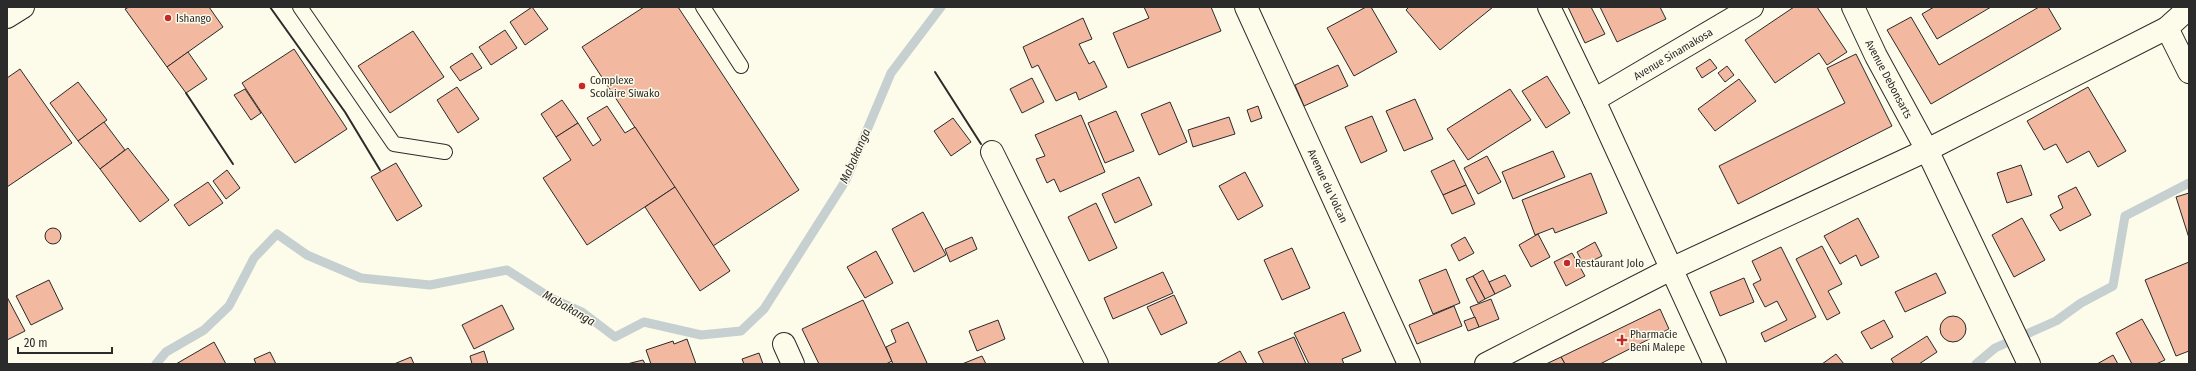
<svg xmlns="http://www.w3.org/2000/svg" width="2196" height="371" font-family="'Fira Sans Condensed',sans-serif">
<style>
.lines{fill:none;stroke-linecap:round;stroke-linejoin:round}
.stream{stroke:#c7d0d0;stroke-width:9}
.building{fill:#f2b8a0;stroke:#2b2b2b}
.lane-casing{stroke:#2b2b2b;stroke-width:16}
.street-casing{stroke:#2b2b2b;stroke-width:24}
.secondary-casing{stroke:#2b2b2b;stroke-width:24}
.highway-casing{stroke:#2b2b2b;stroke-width:24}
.lane{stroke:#fdfbea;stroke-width:14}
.street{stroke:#fdfbea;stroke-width:22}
.secondary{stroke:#fdfbea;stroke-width:22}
.highway{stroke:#fdfbea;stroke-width:22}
.wall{stroke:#2b2b2b;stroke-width:2}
.poi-dot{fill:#c62828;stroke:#fdfbea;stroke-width:1.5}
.labels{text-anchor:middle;stroke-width:3;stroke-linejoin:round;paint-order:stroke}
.poi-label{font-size:11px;fill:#2b2b2b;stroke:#fdfbea;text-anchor:start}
.street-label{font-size:11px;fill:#2b2b2b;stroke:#fdfbea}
.water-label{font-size:12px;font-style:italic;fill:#2b2b2b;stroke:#fdfbea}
</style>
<rect width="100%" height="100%" fill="#fdfbea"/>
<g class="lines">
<g class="stream">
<polyline points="156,364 166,352 204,330 229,306 254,258 277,234 307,255 361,278 430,285 507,270 551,298 582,312 615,337 644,322 701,335 741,331 764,309 846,180 891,73 941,7"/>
<polyline points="1976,364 1995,348 2056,321 2081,303 2113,286 2125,216 2189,183"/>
</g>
</g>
<g class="building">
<polygon points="129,7 209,7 223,27 167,67 125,9"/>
<polygon points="532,7 548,29 525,45 510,22"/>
<polygon points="644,7 678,7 799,190 713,246 582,47"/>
<polygon points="1144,7 1211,7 1221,31 1128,68 1113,33 1149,18"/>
<polygon points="1366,7 1371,7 1397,52 1354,76 1327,28"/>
<polygon points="1409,7 1493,7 1440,50 1406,10"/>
<polygon points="1568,7 1591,7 1605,34 1585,43"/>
<polygon points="1600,7 1660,7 1666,19 1617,42"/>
<polygon points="1794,7 1817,7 1847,52 1827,65 1819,53 1775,83 1745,40"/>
<polygon points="1934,7 1991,7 1937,39 1922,14"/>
<polygon points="2039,7 2048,7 2061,29 1931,104 1887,30 1911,17 1939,65"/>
<polygon points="1083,18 1092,39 1079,44 1089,64 1094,61 1107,87 1079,100 1076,92 1056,101 1038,65 1032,68 1023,47"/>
<polygon points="505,30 517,48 491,65 479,47"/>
<polygon points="413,31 444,77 390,113 358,66"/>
<polygon points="294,49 347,129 295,163 242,83"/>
<polygon points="188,52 207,79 186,93 167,67"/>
<polygon points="472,53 482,68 460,81 450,67"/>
<polygon points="1856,54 1892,126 1738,204 1719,166 1845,103 1827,68"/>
<polygon points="1710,59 1717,68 1702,78 1696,68"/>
<polygon points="1338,65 1348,86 1304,106 1295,85"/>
<polygon points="1727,66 1734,75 1725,82 1718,73"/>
<polygon points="20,69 72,143 7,187 7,78"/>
<polygon points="1547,76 1570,113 1546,128 1522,91"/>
<polygon points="1032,78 1044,102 1022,113 1010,89"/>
<polygon points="1739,79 1756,101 1715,131 1698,109"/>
<polygon points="78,82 107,120 78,141 50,103"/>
<polygon points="457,87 479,119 458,133 437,100"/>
<polygon points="2088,87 2126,151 2098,167 2089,151 2067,163 2056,144 2044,150 2027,121"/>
<polygon points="245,89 261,113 251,120 234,95"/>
<polygon points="1510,89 1531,120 1468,160 1447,129"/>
<polygon points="1415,99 1433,139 1404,151 1386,111"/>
<polygon points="562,100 578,123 556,137 541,114"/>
<polygon points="1170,102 1187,142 1159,155 1141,114"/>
<polygon points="607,106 625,133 635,127 675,187 587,245 543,178 571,160 556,137 578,123 593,146 601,140 587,118"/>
<polygon points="1258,106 1262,118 1251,122 1247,110"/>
<polygon points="1116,111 1134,151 1105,163 1088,123"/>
<polygon points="1081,115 1105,172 1060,192 1054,179 1047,183 1036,159 1045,156 1035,135"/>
<polygon points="1372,116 1387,151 1361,163 1345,127"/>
<polygon points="1229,117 1235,134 1193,147 1188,130"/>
<polygon points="953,118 971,142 951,156 934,131"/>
<polygon points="104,122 125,150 100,169 78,141"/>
<polygon points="128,148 169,200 140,222 100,169"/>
<polygon points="1553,151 1565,177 1513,199 1502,172"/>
<polygon points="1487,156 1501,182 1478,194 1464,168"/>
<polygon points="1454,160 1466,185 1443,195 1431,171"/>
<polygon points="396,163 422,206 397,221 371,177"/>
<polygon points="2021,165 2032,195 2007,203 1997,173"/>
<polygon points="227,170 240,188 226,199 213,181"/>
<polygon points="1245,172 1263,206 1238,220 1219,186"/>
<polygon points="1591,173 1607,213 1555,233 1553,228 1535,235 1522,200"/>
<polygon points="1139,177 1152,205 1115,223 1102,194"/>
<polygon points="208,182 223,203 189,226 174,205"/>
<polygon points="1466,185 1475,204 1452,214 1443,195"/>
<polygon points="675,187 730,271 700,291 645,207"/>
<polygon points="2076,187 2091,215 2060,231 2050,215 2063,208 2058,196"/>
<polygon points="2189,193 2189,238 2176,197"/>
<polygon points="1096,203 1117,248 1089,261 1068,217"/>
<polygon points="923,212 946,255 914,272 892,229"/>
<polygon points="1858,218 1879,257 1861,266 1856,255 1840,264 1824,236"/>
<polygon points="2022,218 2045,260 2014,277 1992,235"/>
<circle cx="53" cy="236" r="8"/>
<polygon points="1538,234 1550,257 1531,267 1519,245"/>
<polygon points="972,237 977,249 950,262 945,249"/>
<polygon points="1465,237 1474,253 1459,261 1451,245"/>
<polygon points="1595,242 1602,256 1584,265 1577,252"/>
<polygon points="1822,246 1842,284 1828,291 1840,313 1827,320 1796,259"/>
<polygon points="1781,247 1816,317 1765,342 1761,333 1787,320 1777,301 1765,307 1753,284 1761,280 1752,261"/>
<polygon points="1292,248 1310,288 1282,300 1264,260"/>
<polygon points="876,251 893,283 865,298 847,267"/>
<polygon points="1572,253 1585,276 1566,286 1554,262"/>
<polygon points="2189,262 2189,351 2176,356 2145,280"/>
<polygon points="1446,269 1460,303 1433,314 1419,280"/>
<polygon points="1483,270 1495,294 1485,299 1473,276"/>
<polygon points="1163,272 1173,293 1113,319 1104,298"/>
<polygon points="1936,273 1946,293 1905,312 1895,292"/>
<polygon points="1505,275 1511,286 1495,294 1489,282"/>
<polygon points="1473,276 1485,299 1478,303 1466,279"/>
<polygon points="1744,278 1754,302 1720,316 1710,292"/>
<polygon points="49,280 63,309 31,325 16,296"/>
<polygon points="1174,295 1187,323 1161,335 1147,307"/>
<polygon points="7,297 25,331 7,340"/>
<polygon points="1491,299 1499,319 1479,327 1470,307"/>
<polygon points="863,300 892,361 886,364 819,364 802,329"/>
<polygon points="502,305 514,329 474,349 462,325"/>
<polygon points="1454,306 1462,326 1417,344 1409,325"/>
<polygon points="1660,309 1669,329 1600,364 1565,364 1561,357"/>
<polygon points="1344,312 1361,351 1342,359 1344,364 1309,364 1294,333"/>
<circle cx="1953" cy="329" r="13"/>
<polygon points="1475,317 1479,327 1468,331 1464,321"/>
<polygon points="2142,319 2165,360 2156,364 2132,364 2116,333"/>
<polygon points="998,320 1005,339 977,351 969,331"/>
<polygon points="1884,320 1893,337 1871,349 1861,332"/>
<polygon points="908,322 927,363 924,364 893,364 886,347 896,342 891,330"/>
<polygon points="1927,336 1937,352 1919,364 1894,364 1891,359"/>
<polygon points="1294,337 1306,364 1264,364 1258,352"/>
<polygon points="687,339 696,364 651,364 646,350 673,341 674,344"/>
<polygon points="214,342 226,364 176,364"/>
<polygon points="484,351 488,364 472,364 470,356"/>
<polygon points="1240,351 1247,364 1216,364"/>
<polygon points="270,352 276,364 256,364 254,359"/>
<polygon points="759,353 763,364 744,364 742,359"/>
<polygon points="1836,354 1844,364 1822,364"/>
<polygon points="2113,355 2118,364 2097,364"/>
<polygon points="982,356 986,364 962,364"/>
<polygon points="411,357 414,364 394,364"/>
<polygon points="1561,357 1565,364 1546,364"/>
<polygon points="643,360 645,364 627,364"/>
</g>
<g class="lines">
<g class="lane-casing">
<g id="lane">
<polyline points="300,7 394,144 445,152"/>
<polyline points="703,7 741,66"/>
</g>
</g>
<g class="street-casing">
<g id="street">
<polyline points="1246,7 1409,364"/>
<polyline points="1549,7 1594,100 1715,364"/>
<polyline points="1853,7 1876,56 1927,150 2029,364"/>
<polyline points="2167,28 2189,72"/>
<polyline points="1594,100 1752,7"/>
<polyline points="992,152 1097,364"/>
<polyline points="784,344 793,364"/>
</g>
</g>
<g class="secondary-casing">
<polyline id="secondary" points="1486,364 1671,269 1927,150 2167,28 2189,8"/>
</g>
<g class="highway-casing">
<polyline id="highway" points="7,17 23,7"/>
</g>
<use href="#lane" class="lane"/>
<use href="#street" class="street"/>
<use href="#secondary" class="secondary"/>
<use href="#highway" class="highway"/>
<g class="wall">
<polyline points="270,7 345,112 380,170"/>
<polyline points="935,72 981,144"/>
<polyline points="186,93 233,164"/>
</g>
</g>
<g class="poi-dot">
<circle cx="168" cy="18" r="4"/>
<circle cx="582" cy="86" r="4"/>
<circle cx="1567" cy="263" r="4"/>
<path d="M1620 334h4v4h4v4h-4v4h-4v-4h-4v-4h4z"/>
</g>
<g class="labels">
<g class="poi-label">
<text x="176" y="22">Ishango</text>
<text x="590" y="84">Complexe<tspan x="590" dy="13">Scolaire Siwako</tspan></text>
<text x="1575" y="267">Restaurant Jolo</text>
<text x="1630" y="338">Pharmacie<tspan x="1630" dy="13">Beni Malepe</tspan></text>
</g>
<g class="street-label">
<text transform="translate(1673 54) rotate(-31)" y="4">Avenue Sinamakosa</text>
<text transform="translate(1889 79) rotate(62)" y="4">Avenue Debonsarts</text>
<text transform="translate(1328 186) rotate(65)" y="4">Avenue du Volcan</text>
</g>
<g class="water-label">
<text transform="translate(855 156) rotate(-66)" y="4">Mabakanga</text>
<text transform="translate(569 308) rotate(30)" y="4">Mabakanga</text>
</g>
</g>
<rect width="2196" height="371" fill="none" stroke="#2b2b2b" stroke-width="16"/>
<path d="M18 347v6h94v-6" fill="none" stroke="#2b2b2b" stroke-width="2"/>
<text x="24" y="347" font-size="12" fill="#2b2b2b" stroke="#fdfbea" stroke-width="3" paint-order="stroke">20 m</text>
</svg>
